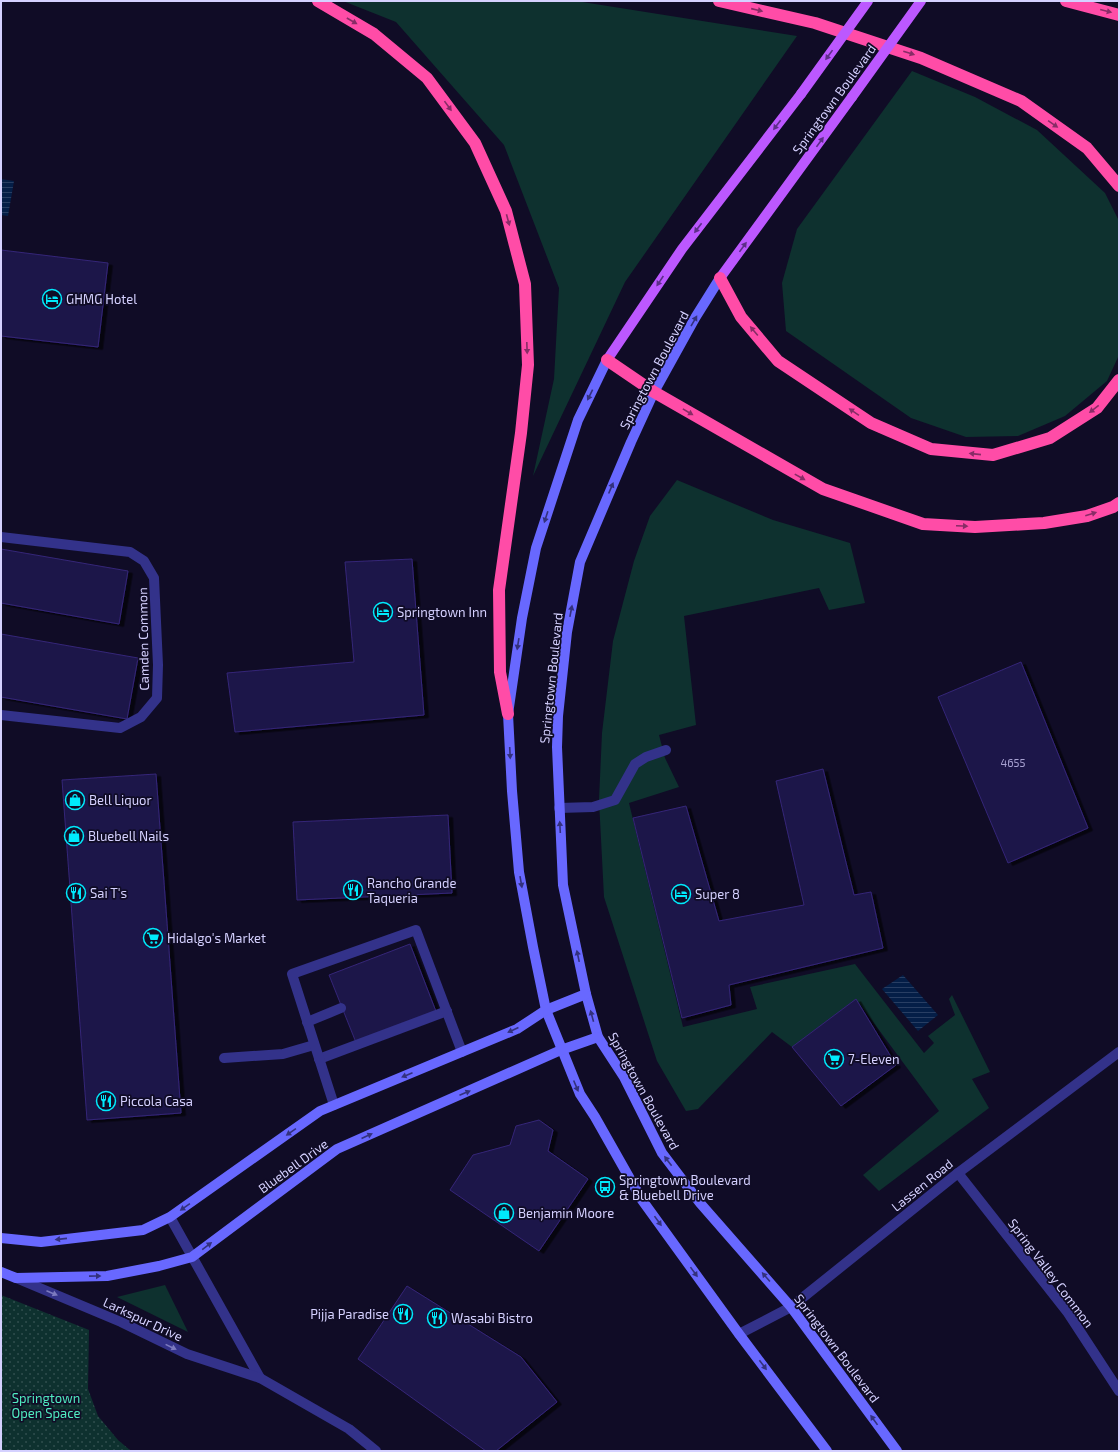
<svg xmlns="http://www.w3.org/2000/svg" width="1120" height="1452" font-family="'Exo 2',sans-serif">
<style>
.green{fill:#0e312f}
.park{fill:url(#park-dots)}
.water{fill:url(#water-rules)}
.building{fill:#1f1649;stroke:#342678;filter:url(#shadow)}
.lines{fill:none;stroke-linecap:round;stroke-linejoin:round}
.lane{stroke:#33328a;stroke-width:10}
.street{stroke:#33328a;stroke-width:10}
.secondary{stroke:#6868ff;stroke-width:10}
.primary{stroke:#bc58ff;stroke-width:10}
.highway{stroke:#ff4ca7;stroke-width:12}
.primary-bridge{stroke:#bc58ff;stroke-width:10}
.oneway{fill:#882c66}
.oneway2{fill:#5d2e88}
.oneway3{fill:#33317d}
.oneway4{fill:#7c7abf}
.labels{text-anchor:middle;stroke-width:3.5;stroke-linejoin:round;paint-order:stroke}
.number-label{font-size:11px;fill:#a8a2d2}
.street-label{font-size:13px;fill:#d5d1ff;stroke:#100c26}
.poi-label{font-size:13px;fill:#d5d1ff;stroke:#100c26;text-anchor:start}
.park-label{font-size:13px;fill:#50ecc1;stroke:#100c26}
</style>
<defs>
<pattern id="park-dots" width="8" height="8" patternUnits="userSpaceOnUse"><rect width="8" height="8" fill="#0e312f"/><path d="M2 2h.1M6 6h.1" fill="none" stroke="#304e4e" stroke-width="1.8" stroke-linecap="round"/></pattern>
<pattern id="water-rules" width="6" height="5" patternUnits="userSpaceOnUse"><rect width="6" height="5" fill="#041e47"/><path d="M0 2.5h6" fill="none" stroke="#283e63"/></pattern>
<filter id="shadow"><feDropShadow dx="4.5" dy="2.5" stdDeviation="0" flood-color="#0009"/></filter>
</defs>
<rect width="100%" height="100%" fill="#100c26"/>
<g class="green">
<polygon points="343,1 576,1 797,36 625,282 533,476 554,379 559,288 504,145 396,22"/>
<polygon points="912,71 975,97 1037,130 1105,193 1119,221 1119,355 1107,381 1065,416 1018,436 966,437 911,418 786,331 782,283 797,229"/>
<polygon points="677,480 773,520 850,543 865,603 829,610 819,588 684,616 696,725 659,735 665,758 679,787 629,803 683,1027 757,1009 750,987 855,964 924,1053 934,1043 928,1036 955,1015 949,999 952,995 990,1072 972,1079 989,1108 879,1191 863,1175 939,1111 856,999 792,1047 772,1032 698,1109 686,1111 657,1061 604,897 599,800 602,733 613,641 634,561 650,516"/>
<polygon points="165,1285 188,1332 117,1297"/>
</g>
<polygon class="park" points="1,1295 89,1330 88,1389 98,1416 118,1440 131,1451 1,1451"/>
<g class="water">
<polygon points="1,179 14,181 8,216 1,215"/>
<polygon points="903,975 938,1015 918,1031 882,989"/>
</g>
<g class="building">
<polygon points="1,250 108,263 98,347 1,336"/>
<polygon points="1,549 128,571 119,624 1,603"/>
<polygon points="412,559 424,715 235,732 227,673 354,662 345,562"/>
<polygon points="1,634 138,658 127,719 1,697"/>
<polygon points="1021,662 1088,828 1008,863 938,697"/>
<polygon points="823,769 854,895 871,892 883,948 729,985 731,1005 682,1018 633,818 686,806 719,921 804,905 776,781"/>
<polygon points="156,774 181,1113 87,1120 62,780"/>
<polygon points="448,815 452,893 297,900 293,822"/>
<polygon points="410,944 437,1014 357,1045 329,975"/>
<polygon points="856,999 896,1065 841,1106 792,1047"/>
<polygon points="539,1120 553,1130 548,1151 588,1179 539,1251 450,1190 473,1155 510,1145 516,1126"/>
<polygon points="407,1286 521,1357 557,1402 496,1451 486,1451 358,1359"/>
</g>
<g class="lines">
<g class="lane">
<polyline points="559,808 593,807 615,800 635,764 646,757 666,750"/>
<polyline points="307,1022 341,1008"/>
<polyline points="224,1058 283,1054 314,1045"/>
<polyline points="319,1059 447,1011"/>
<polyline points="334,1105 292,974 416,930 462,1052"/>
<polyline points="958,1173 1068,1313 1119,1391"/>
</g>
<g class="street">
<polyline points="1,537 130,552 144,561 154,578 158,665 157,698 141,717 120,728 1,715"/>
<polyline points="170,1217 260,1378"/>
<polyline points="16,1278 121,1322 187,1354 260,1378 349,1429 376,1451"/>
<polyline points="739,1334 791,1307 958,1173 1119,1052"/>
</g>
<g class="secondary">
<polyline points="720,278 695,318 654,392 631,442 580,562 567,632 558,716 557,747 563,885 586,994 598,1037 624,1077 662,1153 700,1203 791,1307 897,1451"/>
<polyline points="607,360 578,420 536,548 522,618 508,714 512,791 519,872 533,947 546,1010 580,1094 595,1117 642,1200 739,1334 827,1451"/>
<polyline points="1,1238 41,1242 143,1230 170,1217 320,1111 517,1029 546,1010 586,994"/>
<polyline points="1,1272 16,1278 107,1276 159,1266 192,1257 337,1149 561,1050 598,1037"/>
</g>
<g class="primary">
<polyline points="720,278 852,97"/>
<polyline points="607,360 682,249 801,94"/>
</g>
<g class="highway">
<polyline points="318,1 374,34 427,78 475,143 506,211 525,284 528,365 521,433 499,590 500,672 508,714"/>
<polyline points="719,1 815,23 921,58 1021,101 1087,148 1119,186"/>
<polyline points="1066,1 1119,15"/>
<polyline points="720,278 741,317 778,361 871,423 931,449 993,455 1050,438 1097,408 1119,380"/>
<polyline points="607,360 654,392 823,489 923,524 975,527 1044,523 1087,516 1113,507 1119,503"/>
</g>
<g class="primary-bridge">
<polyline points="801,94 868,1"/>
<polyline points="852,97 921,1"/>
</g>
</g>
<defs><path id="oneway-solid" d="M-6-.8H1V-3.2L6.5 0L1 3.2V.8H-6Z"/></defs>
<g class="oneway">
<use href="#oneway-solid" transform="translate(757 10) rotate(13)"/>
<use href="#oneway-solid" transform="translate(1106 11) rotate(14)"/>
<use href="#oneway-solid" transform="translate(352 21) rotate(30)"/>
<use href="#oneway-solid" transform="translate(909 53) rotate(18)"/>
<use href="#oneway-solid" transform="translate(448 106) rotate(54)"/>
<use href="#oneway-solid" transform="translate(1053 124) rotate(35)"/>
<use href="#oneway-solid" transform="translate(508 220) rotate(75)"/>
<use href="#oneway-solid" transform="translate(754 331) rotate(-130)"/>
<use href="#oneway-solid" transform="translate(527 348) rotate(88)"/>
<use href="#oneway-solid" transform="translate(1094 409) rotate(142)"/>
<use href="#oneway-solid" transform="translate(688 412) rotate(31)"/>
<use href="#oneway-solid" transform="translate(854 412) rotate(-146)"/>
<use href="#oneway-solid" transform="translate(975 454) rotate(-174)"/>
<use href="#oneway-solid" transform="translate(800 477) rotate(29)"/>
<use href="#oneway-solid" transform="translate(1091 514) rotate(-17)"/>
<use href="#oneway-solid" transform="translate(962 526) rotate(3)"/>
</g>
<g class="oneway2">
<use href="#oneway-solid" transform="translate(829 55) rotate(126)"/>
<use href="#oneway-solid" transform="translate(777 125) rotate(127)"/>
<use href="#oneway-solid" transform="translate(820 142) rotate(-54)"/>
<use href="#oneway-solid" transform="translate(698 228) rotate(127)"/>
<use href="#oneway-solid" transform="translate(743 247) rotate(-54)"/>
<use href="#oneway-solid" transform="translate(660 281) rotate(124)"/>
</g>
<g class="oneway3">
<use href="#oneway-solid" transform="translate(694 321) rotate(-60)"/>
<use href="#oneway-solid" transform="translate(590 395) rotate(116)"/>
<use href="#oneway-solid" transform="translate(611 488) rotate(-67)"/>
<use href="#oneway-solid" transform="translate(546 517) rotate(108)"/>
<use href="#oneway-solid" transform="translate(571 611) rotate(-79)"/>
<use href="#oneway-solid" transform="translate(518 644) rotate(99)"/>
<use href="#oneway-solid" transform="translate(510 753) rotate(87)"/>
<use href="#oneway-solid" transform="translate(560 827) rotate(-93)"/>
<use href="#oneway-solid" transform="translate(521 882) rotate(80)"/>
<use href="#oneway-solid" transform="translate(578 956) rotate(-102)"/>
<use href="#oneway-solid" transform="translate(592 1016) rotate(-105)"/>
<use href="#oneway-solid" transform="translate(513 1030) rotate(155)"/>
<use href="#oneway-solid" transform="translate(407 1075) rotate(157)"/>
<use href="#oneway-solid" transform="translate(576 1086) rotate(67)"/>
<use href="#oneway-solid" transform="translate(465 1093) rotate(-23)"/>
<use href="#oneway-solid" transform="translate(291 1132) rotate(145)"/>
<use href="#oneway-solid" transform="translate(367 1136) rotate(-24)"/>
<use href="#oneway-solid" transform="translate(668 1161) rotate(-127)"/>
<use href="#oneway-solid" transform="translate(185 1207) rotate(145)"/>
<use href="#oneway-solid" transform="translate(658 1221) rotate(54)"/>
<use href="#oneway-solid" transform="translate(61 1239) rotate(174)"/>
<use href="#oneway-solid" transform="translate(207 1246) rotate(-37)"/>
<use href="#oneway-solid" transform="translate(694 1272) rotate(54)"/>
<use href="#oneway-solid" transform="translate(95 1276) rotate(-1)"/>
<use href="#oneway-solid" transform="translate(766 1277) rotate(-131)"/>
<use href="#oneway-solid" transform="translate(763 1365) rotate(53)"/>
<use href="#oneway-solid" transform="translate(874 1420) rotate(-126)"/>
</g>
<g class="oneway4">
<use href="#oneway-solid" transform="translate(52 1293) rotate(23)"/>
<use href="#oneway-solid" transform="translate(171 1347) rotate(26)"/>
</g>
<defs>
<g id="hotel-ring" transform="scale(1)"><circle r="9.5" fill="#100c26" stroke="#00eafc" stroke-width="1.5"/><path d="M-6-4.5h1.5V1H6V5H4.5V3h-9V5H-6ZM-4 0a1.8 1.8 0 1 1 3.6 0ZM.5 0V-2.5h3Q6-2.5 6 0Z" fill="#00eafc"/></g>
<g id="shop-ring" transform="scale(1)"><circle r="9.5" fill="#100c26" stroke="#00eafc" stroke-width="1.5"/><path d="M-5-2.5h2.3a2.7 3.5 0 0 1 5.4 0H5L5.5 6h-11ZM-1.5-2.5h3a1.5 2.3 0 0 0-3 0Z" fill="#00eafc"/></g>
<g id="restaurant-ring" transform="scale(1)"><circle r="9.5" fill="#100c26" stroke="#00eafc" stroke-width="1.5"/><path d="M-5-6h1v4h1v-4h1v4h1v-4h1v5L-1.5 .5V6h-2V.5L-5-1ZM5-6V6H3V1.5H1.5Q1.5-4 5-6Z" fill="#00eafc"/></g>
<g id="supermarket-ring" transform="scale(1)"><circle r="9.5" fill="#100c26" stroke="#00eafc" stroke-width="1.5"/><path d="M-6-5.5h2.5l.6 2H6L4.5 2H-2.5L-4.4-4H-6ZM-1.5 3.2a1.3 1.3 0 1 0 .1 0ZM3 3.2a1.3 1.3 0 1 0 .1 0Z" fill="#00eafc"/></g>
<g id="bus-ring" transform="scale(1)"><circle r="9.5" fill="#100c26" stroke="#00eafc" stroke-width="1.5"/><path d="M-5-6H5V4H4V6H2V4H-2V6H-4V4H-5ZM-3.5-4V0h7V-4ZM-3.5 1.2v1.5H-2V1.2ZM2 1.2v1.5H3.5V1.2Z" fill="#00eafc"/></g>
</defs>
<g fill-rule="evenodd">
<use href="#hotel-ring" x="52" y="299"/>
<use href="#hotel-ring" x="383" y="612"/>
<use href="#shop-ring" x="75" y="800"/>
<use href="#shop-ring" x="74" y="836"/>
<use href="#restaurant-ring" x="353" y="890"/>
<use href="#restaurant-ring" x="76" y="893"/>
<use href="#hotel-ring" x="681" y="894"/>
<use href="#supermarket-ring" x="153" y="938"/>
<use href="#supermarket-ring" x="834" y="1059"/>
<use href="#restaurant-ring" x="106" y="1101"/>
<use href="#bus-ring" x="605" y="1187"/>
<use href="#shop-ring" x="504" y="1213"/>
<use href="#restaurant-ring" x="403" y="1314"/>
<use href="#restaurant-ring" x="437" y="1318"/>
</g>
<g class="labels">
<g class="number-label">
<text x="1013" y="767">4655</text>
</g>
<g class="street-label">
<text transform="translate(834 99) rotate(-54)" y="5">Springtown Boulevard</text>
<text transform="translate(654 370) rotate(-62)" y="5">Springtown Boulevard</text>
<text transform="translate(143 639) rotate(-91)" y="5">Camden Common</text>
<text transform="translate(551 678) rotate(-84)" y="5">Springtown Boulevard</text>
<text transform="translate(644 1091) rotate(61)" y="5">Springtown Boulevard</text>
<text transform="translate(293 1166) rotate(-36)" y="5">Bluebell Drive</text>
<text transform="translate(922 1185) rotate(-39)" y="5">Lassen Road</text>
<text transform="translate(1051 1273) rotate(53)" y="5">Spring Valley Common</text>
<text transform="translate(143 1319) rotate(25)" y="5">Larkspur Drive</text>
<text transform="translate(837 1348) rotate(53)" y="5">Springtown Boulevard</text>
</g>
<g class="poi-label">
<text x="66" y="304">GHMG Hotel</text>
<text x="397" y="617">Springtown Inn</text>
<text x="89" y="805">Bell Liquor</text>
<text x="88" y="841">Bluebell Nails</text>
<text x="367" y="888">Rancho Grande<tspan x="367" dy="15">Taqueria</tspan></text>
<text x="90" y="898">Sai T's</text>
<text x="695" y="899">Super 8</text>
<text x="167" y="943">Hidalgo's Market</text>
<text x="848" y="1064">7-Eleven</text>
<text x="120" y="1106">Piccola Casa</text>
<text x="619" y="1185">Springtown Boulevard<tspan x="619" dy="15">&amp; Bluebell Drive</tspan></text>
<text x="518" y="1218">Benjamin Moore</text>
<text x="389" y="1319" text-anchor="end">Pijja Paradise</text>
<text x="451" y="1323">Wasabi Bistro</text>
</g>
<g class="park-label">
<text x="46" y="1403">Springtown<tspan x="46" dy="15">Open Space</tspan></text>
</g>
</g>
<rect width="1120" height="1452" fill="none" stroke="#d5d1ff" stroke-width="4"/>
</svg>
